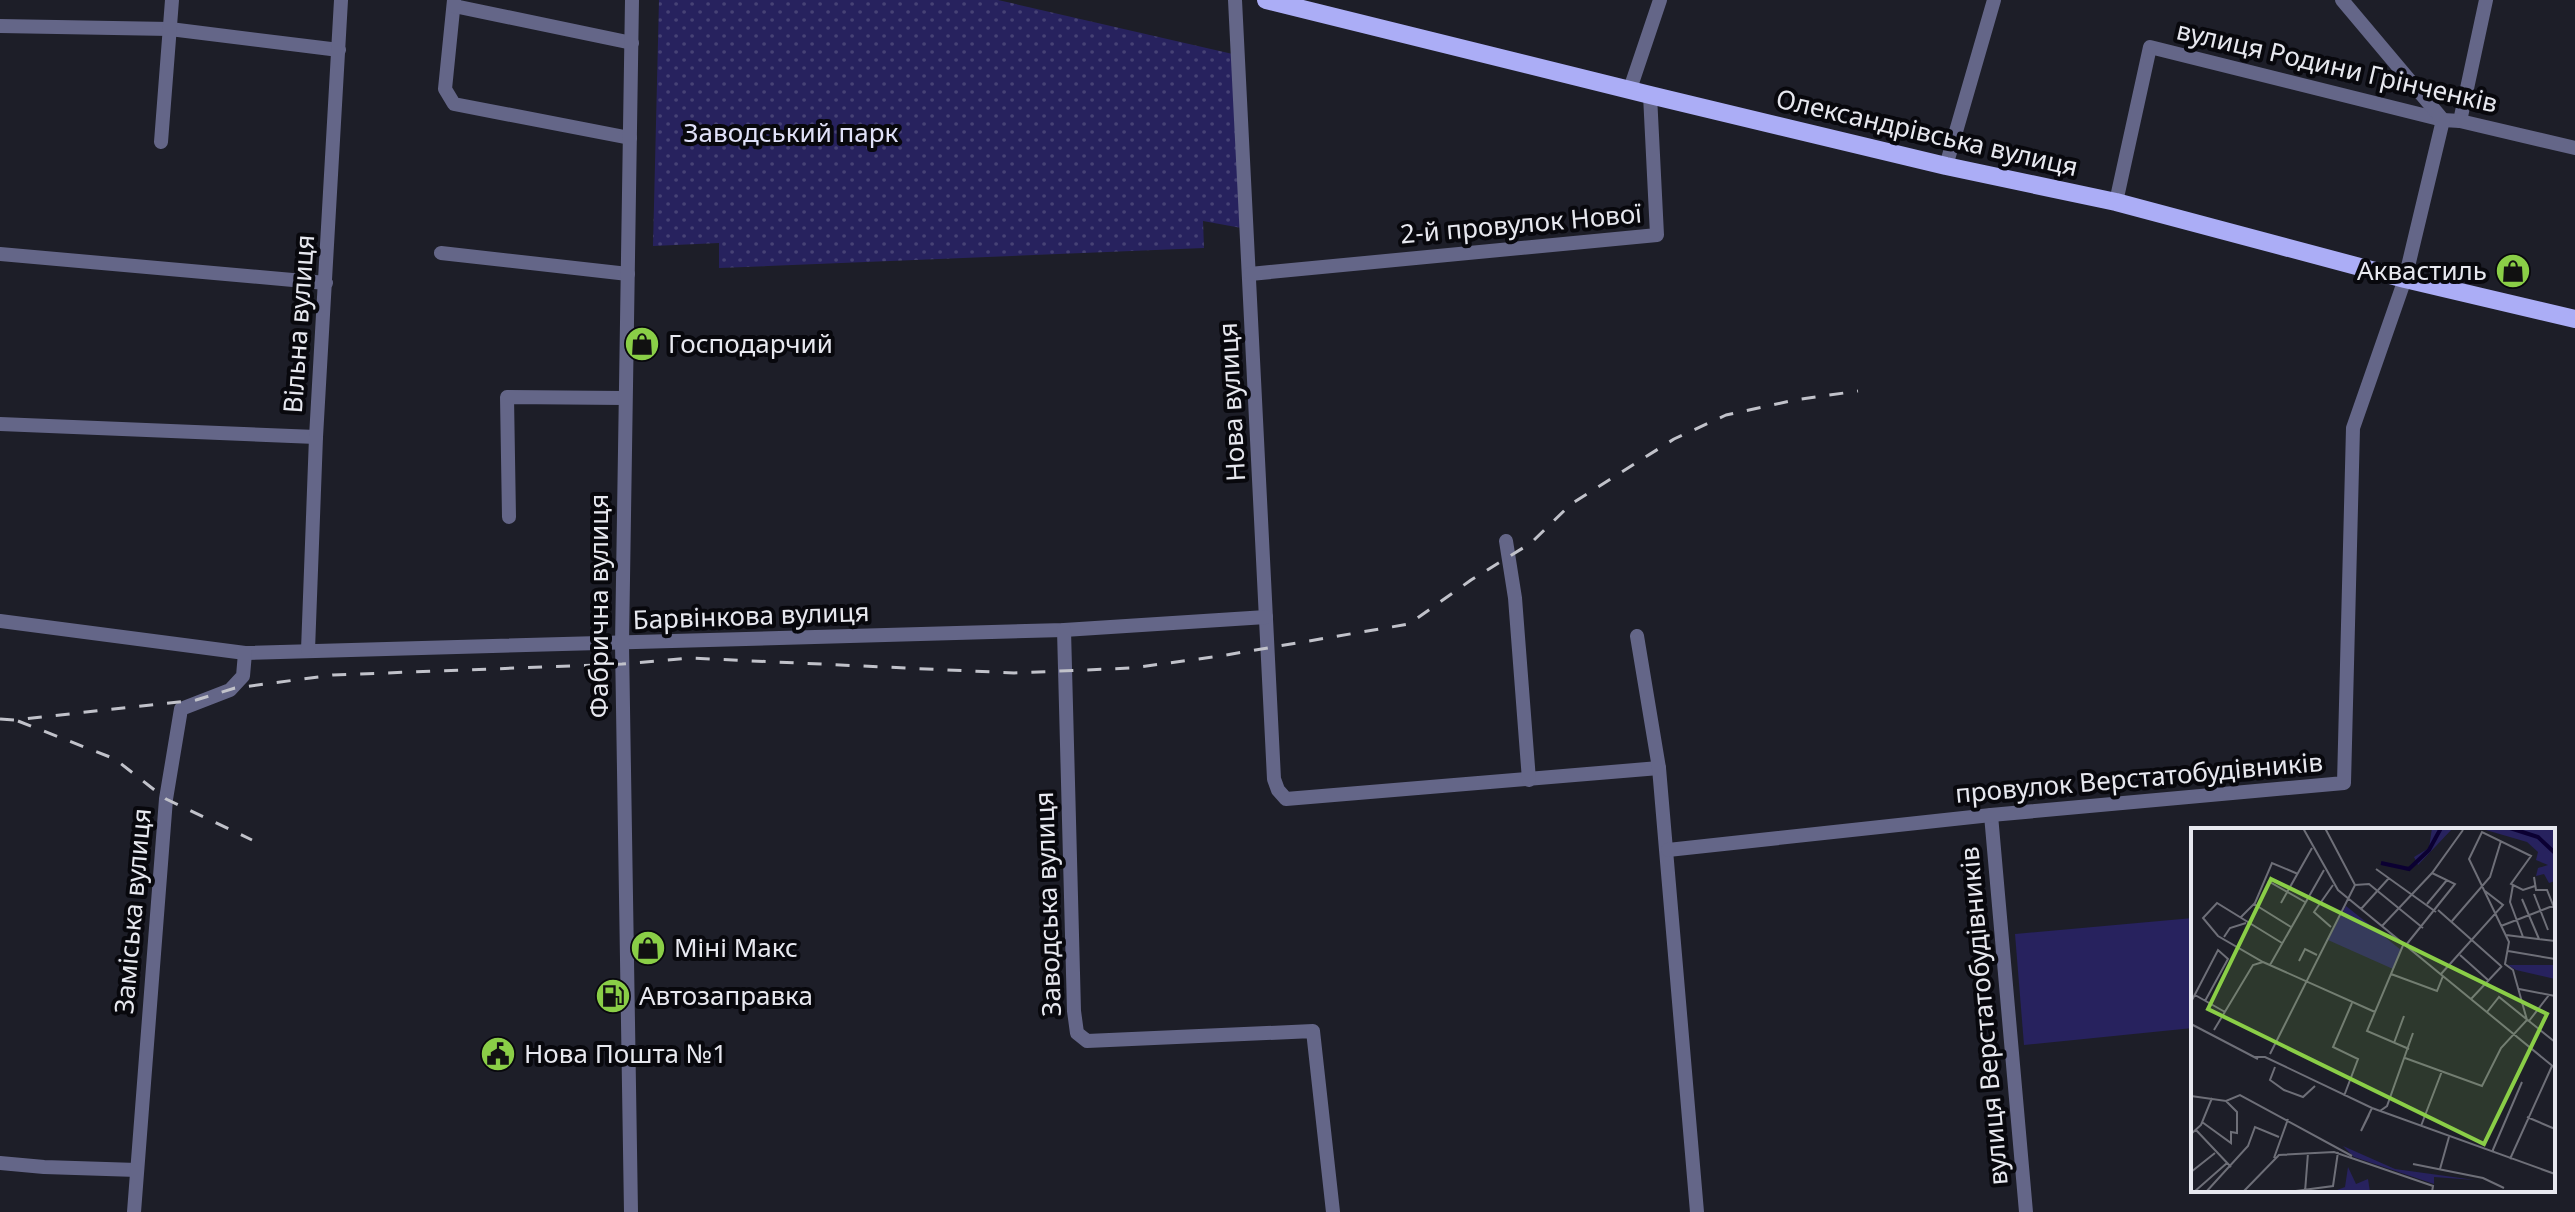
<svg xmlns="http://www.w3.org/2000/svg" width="2575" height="1212" font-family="'Noto Sans',sans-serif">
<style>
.park{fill:url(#park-dots)}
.garden{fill:#27225e}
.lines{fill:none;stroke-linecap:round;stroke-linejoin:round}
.minor{stroke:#646688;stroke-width:14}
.major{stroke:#abadf6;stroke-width:18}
.rail{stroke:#c1c2ca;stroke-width:3;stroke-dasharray:14 14;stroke-linecap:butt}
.labels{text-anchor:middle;stroke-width:8;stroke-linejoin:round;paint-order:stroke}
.street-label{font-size:26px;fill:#e7e8ef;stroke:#08080d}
.park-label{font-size:26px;fill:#e0e1f8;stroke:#08080d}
.poi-label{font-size:26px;fill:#e7e8ef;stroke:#08080d;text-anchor:start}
.inset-river{fill:none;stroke:#0b0032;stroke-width:4}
.inset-road{fill:none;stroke:#6e6f78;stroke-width:2}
.view{fill:#8ace47;fill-opacity:0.15;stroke:#8ace47;stroke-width:4}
.inset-edge{fill:none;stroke:#e7e8ef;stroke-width:4}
</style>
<defs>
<pattern id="park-dots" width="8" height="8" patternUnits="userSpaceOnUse" patternTransform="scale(2)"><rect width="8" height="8" fill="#27225e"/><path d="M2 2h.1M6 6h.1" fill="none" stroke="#464275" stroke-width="1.8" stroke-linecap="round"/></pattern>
</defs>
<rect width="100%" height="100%" fill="#1d1e28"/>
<polygon class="park" points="659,0 998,0 1237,55 1247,229 1203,221 1204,248 719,268 719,243 653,246"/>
<polygon class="garden" points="2193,918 2193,1028 2024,1045 2015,934"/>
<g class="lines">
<g class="minor">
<polyline points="454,0 445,89 454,104 630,138"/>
<polyline points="1235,0 1274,779 1278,790 1286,799 1659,768"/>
<polyline points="454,6 632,43"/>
<polyline points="0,26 170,29 339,50"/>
<polyline points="1630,89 1660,0"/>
<polyline points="2460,121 2486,0"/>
<polyline points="161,142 172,0"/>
<polyline points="1946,166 1994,0"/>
<polyline points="2116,202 2150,47 2443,120 2460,121 2575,148"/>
<polyline points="441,253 628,274"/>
<polyline points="0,254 326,283"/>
<polyline points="1250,274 1657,235 1650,95"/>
<polyline points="0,424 316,437"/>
<polyline points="509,517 507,397 624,398"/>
<polyline points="1506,541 1515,598 1529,780"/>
<polyline points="0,621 245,653 1064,630 1266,617"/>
<polyline points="1064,630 1074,1011 1077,1033 1087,1041 1313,1031 1333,1212"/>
<polyline points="1637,636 1659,768 1697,1212"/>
<polyline points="308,650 316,437 341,0"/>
<polyline points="1991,815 2026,1212"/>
<polyline points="1668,850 1991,815 2344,783 2353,428 2405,279 2443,120 2342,0"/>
<polyline points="0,1163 44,1167 137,1170"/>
<polyline points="134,1212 166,799 181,709 230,690 243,676 245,653"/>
<polyline points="631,1212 622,644 632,0"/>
</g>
<polyline class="major" points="1266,0 1650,95 1946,166 2116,202 2405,279 2575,319"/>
<g class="rail">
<polyline points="0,719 14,720 196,700 235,688 333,675 622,664 689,658 1014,673 1132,668 1220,656 1409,624 1471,580 1531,543 1571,504 1674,439 1726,415 1795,400 1858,391"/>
<polyline points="18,721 115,759 166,799 252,840"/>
</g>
</g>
<defs>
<g id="shop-disc" transform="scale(1.8)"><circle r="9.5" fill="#8ace47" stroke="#08080d"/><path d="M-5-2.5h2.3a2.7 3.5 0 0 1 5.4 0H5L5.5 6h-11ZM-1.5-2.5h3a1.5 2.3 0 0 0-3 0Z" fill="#111"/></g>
<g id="fuel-disc" transform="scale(1.8)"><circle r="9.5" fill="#8ace47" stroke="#08080d"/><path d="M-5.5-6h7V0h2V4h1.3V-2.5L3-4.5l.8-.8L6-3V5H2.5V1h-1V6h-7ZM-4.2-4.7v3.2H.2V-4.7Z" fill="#111"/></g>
<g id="civic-disc" transform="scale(1.8)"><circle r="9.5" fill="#8ace47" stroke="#08080d"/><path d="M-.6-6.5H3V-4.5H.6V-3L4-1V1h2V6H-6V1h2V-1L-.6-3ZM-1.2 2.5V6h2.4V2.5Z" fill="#111"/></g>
</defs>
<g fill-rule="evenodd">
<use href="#shop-disc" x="2513" y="271"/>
<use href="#shop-disc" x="642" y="344"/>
<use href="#shop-disc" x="648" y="948"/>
<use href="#fuel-disc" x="613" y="996"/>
<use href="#civic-disc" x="498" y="1054"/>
</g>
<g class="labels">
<g class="street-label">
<text transform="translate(2337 67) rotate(13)" y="9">вулиця Родини Грінченків</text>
<text transform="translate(1927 133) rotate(13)" y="9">Олександрівська вулиця</text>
<text transform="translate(1521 224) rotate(-5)" y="9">2-й провулок Нової</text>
<text transform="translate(299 324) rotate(-86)" y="9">Вільна вулиця</text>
<text transform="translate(1232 402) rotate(-93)" y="9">Нова вулиця</text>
<text transform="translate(599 606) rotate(-90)" y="9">Фабрична вулиця</text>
<text transform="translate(751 616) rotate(-2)" y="9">Барвінкова вулиця</text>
<text transform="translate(2139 778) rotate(-5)" y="9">провулок Верстатобудівників</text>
<text transform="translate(1048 904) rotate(-92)" y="9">Заводська вулиця</text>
<text transform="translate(133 911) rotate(-85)" y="9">Заміська вулиця</text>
<text transform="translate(1984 1016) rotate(-95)" y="9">вулиця Верстатобудівників</text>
</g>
<g class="park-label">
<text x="791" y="142">Заводський парк</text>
</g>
<g class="poi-label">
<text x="2487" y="280" text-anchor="end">Аквастиль</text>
<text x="668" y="353">Господарчий</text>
<text x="674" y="957">Міні Макс</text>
<text x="639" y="1005">Автозаправка</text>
<text x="524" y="1063">Нова Пошта №1</text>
</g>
</g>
<g transform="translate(2191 828)">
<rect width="364" height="364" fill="#1d1e28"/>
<path d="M152,318L204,341L284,352L243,349V356L163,329Z" fill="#27225e"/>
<path d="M241,0H262L227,37L223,29L238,20ZM288,0H363L364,53L358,55L353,46L345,48L347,40L357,37L345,32L347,24L336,14ZM317,137H364V151L325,142ZM157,339L165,356L177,351L179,364H141L154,359Z" fill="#27225e"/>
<path d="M155,78L210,122L202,141L137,112Z" fill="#27225e"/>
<path class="inset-river" d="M319,0L347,9L364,25M190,35L218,41L238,22L250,0"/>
<path class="inset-road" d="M112,0L147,62L364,240M134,0L164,57L178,56L232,100M185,41L245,84M343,49L345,62H356L364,82M77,53L114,74M322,57L319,74L332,109M343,66L357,102M331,71L348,111M90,75L121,20M63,76L100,99M236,76L256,52M170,81L198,50M247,82L310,138M49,90L64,75L81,35L107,46M261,93L299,49L310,13M191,98L241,45L272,2M310,98L364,77M140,99L123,84L142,57M315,107L364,113M33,109L39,100L55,95M91,115L26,75L12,90L27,108L72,134L184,184M213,115L176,203L218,221M215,117L264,56L241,45M317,123L364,131M269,127L297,152M108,133L114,121L126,127M79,137L133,42M200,146L246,163L252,148M250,146L312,77L294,63M328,161L364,168M4,167L34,184M280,171L311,138M0,174L27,122L37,131L14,173M296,184L308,169L364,214M338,193L358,167M0,196L67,231M23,202L62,137L72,134M203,215L213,188M79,226L164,57M64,229H74L181,280L364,346M214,230L291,258L310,220L336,192L322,142L314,136L318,114L278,31L291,4L340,28L320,56L332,62L344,58M84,239L79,252L93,262L112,269L124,258M0,268L35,273L49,267L161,328M153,268L167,231L142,219L161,175M189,283L196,278L222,205M178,287L170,303L181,280M336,289L364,301M11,294L40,315V304L46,305V284L35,273M230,298L251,243M5,302L40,339M0,306L10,297L21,270M301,324L331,254M83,330L97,291M319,331L361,238M222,336L292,350L313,360M249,341L258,309M0,344L24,325M3,364L36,335M15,364L57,318L64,299L88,309M52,364L88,327L143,324L242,358L241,364M97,364L142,358L147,324M114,364L117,325"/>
<path class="view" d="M80,51L356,186L293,316L17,181Z"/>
<rect width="364" height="364" class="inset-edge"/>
</g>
</svg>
